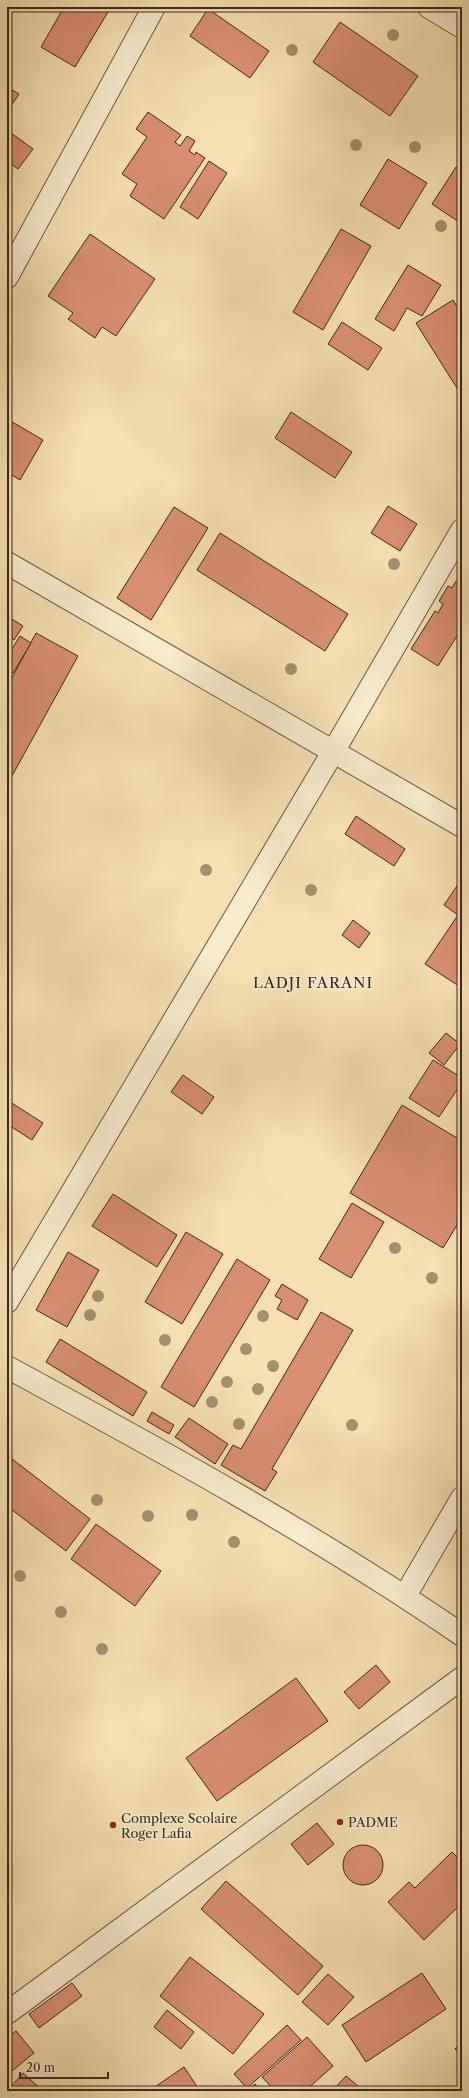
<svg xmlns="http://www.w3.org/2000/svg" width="469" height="2098" font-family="'Libre Caslon Text',serif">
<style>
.building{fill:#d88e73;stroke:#3a2920}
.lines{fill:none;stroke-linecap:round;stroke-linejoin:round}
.minor-casing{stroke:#695745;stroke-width:24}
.minor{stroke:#f9ebce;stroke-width:22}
.tree{fill:#a19070}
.poi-dot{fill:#8f2418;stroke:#f9ebce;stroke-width:1.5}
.labels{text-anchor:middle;stroke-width:3;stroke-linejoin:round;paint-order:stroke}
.poi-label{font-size:13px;fill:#3a2920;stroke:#f9ebce;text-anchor:start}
.quarter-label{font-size:15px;letter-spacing:1px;fill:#3a2920;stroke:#f9ebce}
</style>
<rect width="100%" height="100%" fill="#f6e0b3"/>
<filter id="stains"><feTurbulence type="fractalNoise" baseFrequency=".005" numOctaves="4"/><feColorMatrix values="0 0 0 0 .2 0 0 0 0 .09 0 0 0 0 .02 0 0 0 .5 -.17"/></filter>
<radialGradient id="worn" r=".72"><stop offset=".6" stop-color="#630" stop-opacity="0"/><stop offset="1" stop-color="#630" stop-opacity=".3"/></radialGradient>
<g class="building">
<polygon points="64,7 111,7 75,67 41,47"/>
<polygon points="208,9 269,51 250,78 190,36"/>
<polygon points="340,22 418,76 390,116 313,62"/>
<polygon points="7,87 19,94 7,112"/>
<polygon points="148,112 181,135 175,142 180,146 187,136 195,141 189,151 195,155 196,152 205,158 164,219 130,196 137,184 122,174 147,137 136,129"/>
<polygon points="7,130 33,149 18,169 7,161"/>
<polygon points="388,159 427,183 399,229 360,205"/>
<polygon points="209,161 227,173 198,219 180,207"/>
<polygon points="456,167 462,170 462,224 432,204"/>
<polygon points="341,229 371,246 323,330 293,312"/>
<polygon points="90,234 155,279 116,336 102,327 95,338 68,319 73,313 48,296"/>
<polygon points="408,265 441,285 422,316 407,308 394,331 375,319"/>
<polygon points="453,300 462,315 462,396 416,323"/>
<polygon points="342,322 382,348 368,370 328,344"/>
<polygon points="291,412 352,452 335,478 275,438"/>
<polygon points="7,419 43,440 20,480 7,472"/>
<polygon points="388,506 417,524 400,551 371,533"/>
<polygon points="174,507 208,528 151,620 117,598"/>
<polygon points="220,533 348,614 325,651 197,570"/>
<polygon points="456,581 462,585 462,628 438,666 411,649 435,611 438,613 443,604 439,601 448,586 452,588"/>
<polygon points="7,616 23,626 14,640 7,636"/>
<polygon points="36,633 78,656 7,785 7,687"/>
<polygon points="20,636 31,643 13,673 7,669 7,657"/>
<polygon points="356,816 405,849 394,866 345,834"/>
<polygon points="461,880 462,880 462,988 425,964 458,915 444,905"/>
<polygon points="353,920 370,933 359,948 342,935"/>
<polygon points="446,1033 460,1044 444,1065 429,1053"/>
<polygon points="433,1060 462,1078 462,1082 439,1117 409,1098"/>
<polygon points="183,1075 214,1097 202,1114 171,1092"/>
<polygon points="7,1100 43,1123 32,1140 7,1124"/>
<polygon points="402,1105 462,1141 462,1217 443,1248 350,1193"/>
<polygon points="113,1194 177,1235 157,1267 92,1226"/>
<polygon points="352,1203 384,1222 351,1278 319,1259"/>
<polygon points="186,1232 223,1254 182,1324 145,1302"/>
<polygon points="68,1252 99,1270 67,1327 36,1310"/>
<polygon points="237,1259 270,1280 194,1407 161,1387"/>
<polygon points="282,1284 308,1300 297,1320 277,1309 282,1300 275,1296"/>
<polygon points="321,1312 353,1330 272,1469 277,1472 265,1491 221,1465 233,1445 241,1449"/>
<polygon points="60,1339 147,1392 133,1416 46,1362"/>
<polygon points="152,1412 174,1425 169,1434 147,1421"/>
<polygon points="189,1418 228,1444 215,1464 175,1437"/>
<polygon points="7,1455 90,1519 66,1551 7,1506"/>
<polygon points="96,1524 161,1571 135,1606 71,1559"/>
<polygon points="376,1665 390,1682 359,1709 344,1692"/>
<polygon points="296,1678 328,1721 217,1801 186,1758"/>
<polygon points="317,1823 334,1844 308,1865 291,1844"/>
<circle cx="363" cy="1865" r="20"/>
<polygon points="452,1852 462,1862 462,1903 424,1940 388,1902 409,1882 415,1888"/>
<polygon points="226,1881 323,1966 298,1995 201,1909"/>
<polygon points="190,1957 264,2014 233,2054 160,1996"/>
<polygon points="422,1973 446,2009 366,2062 342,2025"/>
<polygon points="328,1974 354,1997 328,2025 302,2002"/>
<polygon points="72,1983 82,1996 39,2028 29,2014"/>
<polygon points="167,2010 194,2032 181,2049 154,2027"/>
<polygon points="287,2025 301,2040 247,2088 234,2074"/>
<polygon points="16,2031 34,2053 7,2075 7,2038"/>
<polygon points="307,2037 333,2066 305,2091 275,2091 262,2077"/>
<polygon points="462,2042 462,2055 455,2049"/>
<polygon points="184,2067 200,2091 149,2091"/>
<polygon points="23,2073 43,2091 7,2091"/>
<polygon points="346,2076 364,2091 332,2091"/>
<polygon points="255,2084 261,2091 247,2091"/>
</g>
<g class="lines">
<g class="minor-casing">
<g id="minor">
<polyline points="429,7 462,27"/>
<polyline points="7,277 154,7"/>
<polyline points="7,563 462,826"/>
<polyline points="7,1302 333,752 462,530"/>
<path d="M7,1367C162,1451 316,1535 462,1635"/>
<polyline points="405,1596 462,1498"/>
<polyline points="7,2013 462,1678"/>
</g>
</g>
<use href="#minor" class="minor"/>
</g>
<g class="tree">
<circle cx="393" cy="35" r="6"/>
<circle cx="292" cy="50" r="6"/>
<circle cx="356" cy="145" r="6"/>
<circle cx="415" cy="147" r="6"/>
<circle cx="441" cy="226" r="6"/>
<circle cx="394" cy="564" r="6"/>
<circle cx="291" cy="669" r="6"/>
<circle cx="206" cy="870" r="6"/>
<circle cx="311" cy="890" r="6"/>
<circle cx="395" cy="1248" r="6"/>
<circle cx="432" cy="1278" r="6"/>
<circle cx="98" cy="1296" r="6"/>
<circle cx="90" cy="1315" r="6"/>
<circle cx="263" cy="1316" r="6"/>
<circle cx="165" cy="1340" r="6"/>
<circle cx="246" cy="1349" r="6"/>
<circle cx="273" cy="1366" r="6"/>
<circle cx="227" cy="1382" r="6"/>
<circle cx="258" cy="1389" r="6"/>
<circle cx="212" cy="1402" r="6"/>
<circle cx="239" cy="1424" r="6"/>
<circle cx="352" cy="1425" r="6"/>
<circle cx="97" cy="1500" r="6"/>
<circle cx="192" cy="1515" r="6"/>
<circle cx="148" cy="1516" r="6"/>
<circle cx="234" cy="1542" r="6"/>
<circle cx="20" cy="1576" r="6"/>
<circle cx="61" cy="1612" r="6"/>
<circle cx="102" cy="1649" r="6"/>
</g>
<g class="poi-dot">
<circle cx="340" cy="1822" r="4"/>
<circle cx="113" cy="1825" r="4"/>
</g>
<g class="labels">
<g class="poi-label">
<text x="121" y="1823">Complexe Scolaire<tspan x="121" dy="15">Roger Lafia</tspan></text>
<text x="348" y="1827">PADME</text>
</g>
<g class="quarter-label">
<text x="313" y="988">LADJI FARANI</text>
</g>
</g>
<rect width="469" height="2098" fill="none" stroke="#f6e0b3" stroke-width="24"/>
<rect x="8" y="8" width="453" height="2082" fill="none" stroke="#3a2920" stroke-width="2"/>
<rect x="12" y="12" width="445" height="2074" fill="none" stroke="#3a2920"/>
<path d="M20 2072v6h88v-6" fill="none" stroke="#3a2920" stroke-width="2"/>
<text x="26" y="2072" font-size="12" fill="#3a2920" stroke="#f9ebce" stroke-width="3" paint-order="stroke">20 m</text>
<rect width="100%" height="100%" filter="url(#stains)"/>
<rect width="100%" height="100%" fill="url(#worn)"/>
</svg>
